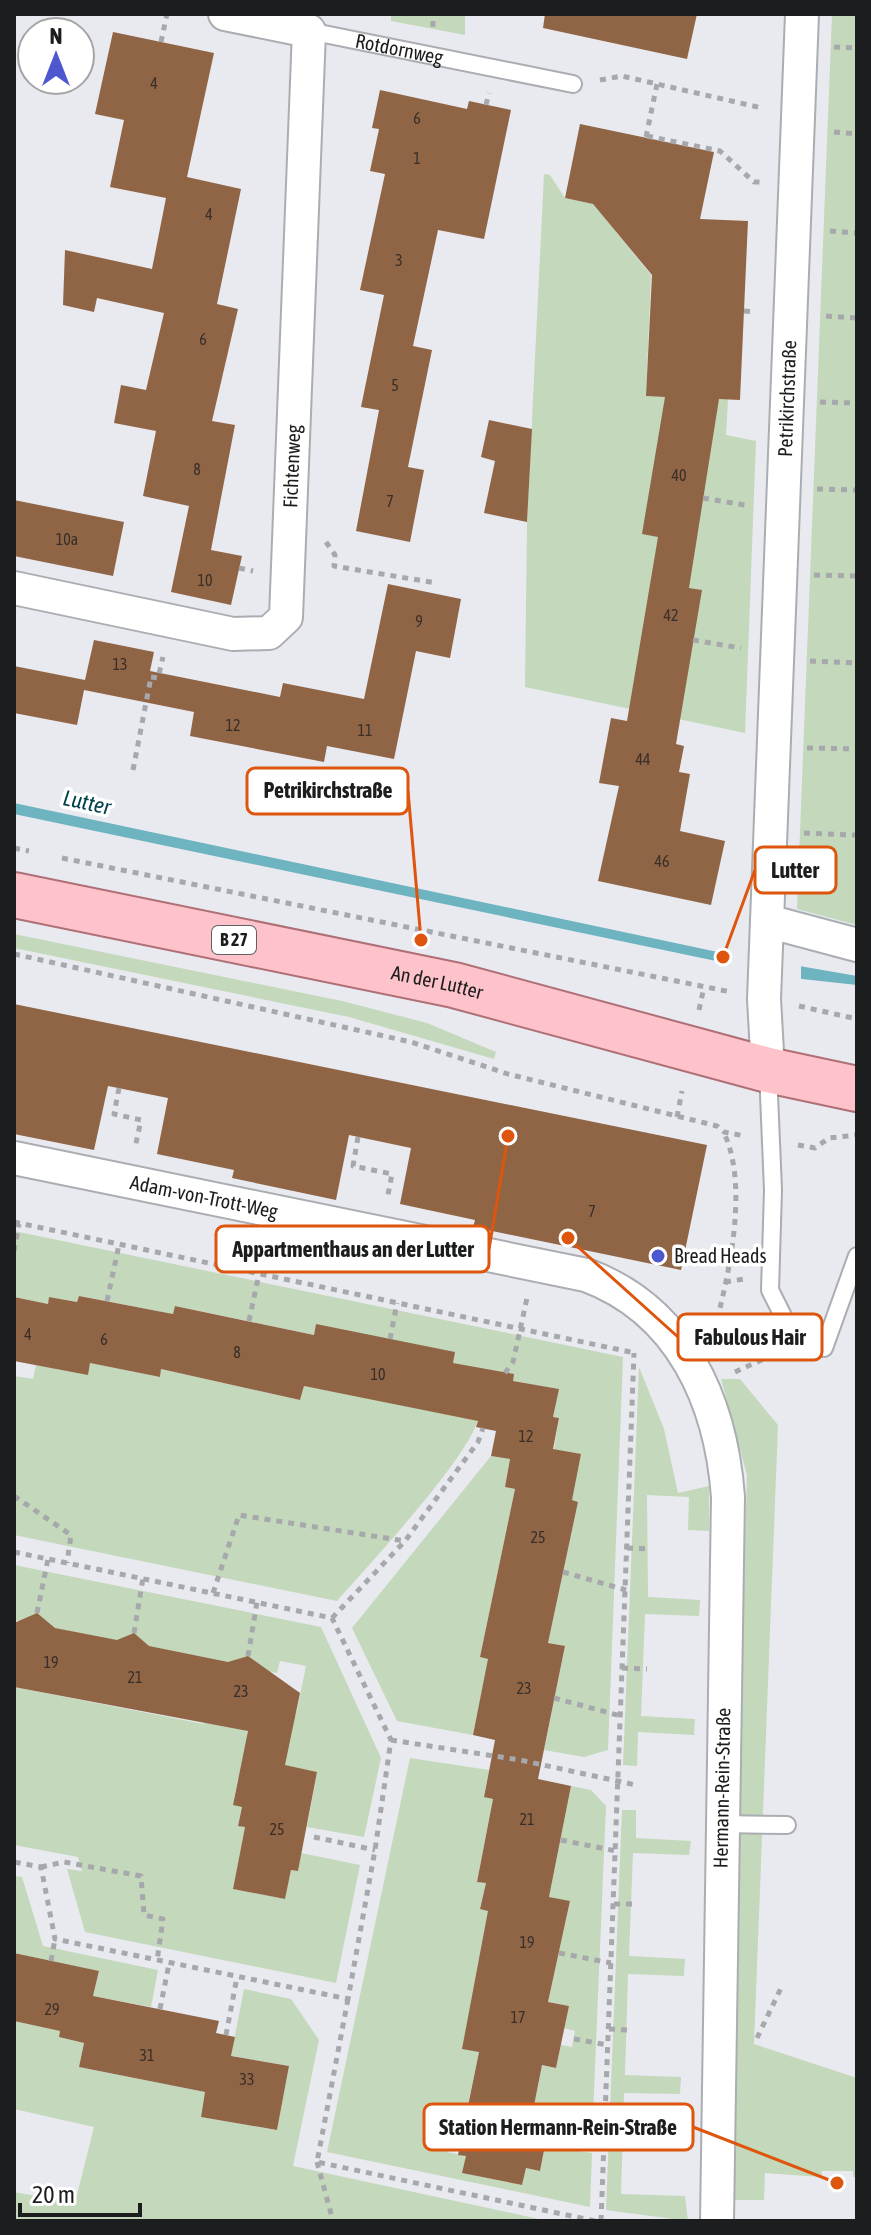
<svg xmlns="http://www.w3.org/2000/svg" width="871" height="2235" font-family="'Asap Condensed',sans-serif">
<style>
.green{fill:#c4d8bb}
.water{fill:#6eb3c0}
.pier{fill:#e8eaef}
.building{fill:#906546}
.lines{fill:none;stroke-linecap:round;stroke-linejoin:round}
.lane-casing{stroke:#aaadb1;stroke-width:20}
.street-casing{stroke:#aaadb1;stroke-width:36}
.primary-casing{stroke:#af6f76;stroke-width:48}
.path{stroke:#a6a8ab;stroke-width:5;stroke-dasharray:6 6;stroke-linecap:butt}
.lane{stroke:#fff;stroke-width:16}
.street{stroke:#fff;stroke-width:32}
.primary{stroke:#fec3ca;stroke-width:44}
.poi-dot{fill:#4e58ce;stroke:#fff;stroke-width:3}
.labels{text-anchor:middle;stroke-width:7;stroke-linejoin:round;paint-order:stroke}
.number-label{font-size:16px;fill:#392f28}
.shield{fill:#fff;stroke:#606162;stroke-width:2}
.shield-label{font-size:18px;font-weight:bold;fill:#1c1d1e}
.street-label{font-size:20px;fill:#1c1d1e;stroke:#fff}
.poi-label{font-size:20px;fill:#1c1d1e;stroke:#fff;text-anchor:start}
.water-label{font-size:22px;font-style:italic;fill:#00414b;stroke:#fff}
.leader{fill:none;stroke:#de560d;stroke-width:3}
.callout-dot{fill:#de560d;stroke:#fff;stroke-width:3}
.callout{fill:#fff;stroke:#de560d;stroke-width:3}
.callout-label{font-size:22px;text-anchor:middle;font-weight:bold;fill:#1c1d1e}
</style>
<rect width="100%" height="100%" fill="#e8eaef"/>
<g class="green">
<polygon points="391,14 465,14 465,35 391,21"/>
<polygon points="832,14 857,14 857,925 797,909"/>
<polygon points="544,174 550,175 565,198 593,204 651,275 646,396 728,399 726,435 756,441 745,733 525,687 527,522"/>
<polygon points="14,934 342,1001 427,1023 496,1052 494,1059 349,1017 14,948"/>
<polygon points="14,1231 623,1357 608,1750 584,1757 544,1750 565,1647 548,1643 578,1502 572,1500 554,1449 559,1418 553,1417 558,1389 513,1381 513,1375 453,1363 316,1325 314,1335 176,1306 173,1314 79,1296 77,1302 49,1297 48,1304 14,1297"/>
<path d="M90,1363L160,1377L161,1369L300,1400L304,1386L478,1419C470,1456 367,1567 337,1601L14,1535V1376L33,1379L36,1365L88,1374Z"/>
<polygon points="639,1367 664,1429 678,1493 709,1486 709,1531 688,1530 689,1497 647,1495 648,1597 700,1600 699,1616 645,1614 641,1716 695,1719 694,1735 638,1732 637,1766 623,1765"/>
<polygon points="721,1379 740,1379 778,1425 754,2044 857,2078 857,2177 853,2177 853,2171 822,2171 821,2177 765,2173 764,2200 734,2200 730,2036 747,1475"/>
<polygon points="491,1456 510,1459 505,1487 515,1489 480,1657 489,1659 473,1735 397,1721 352,1628"/>
<polygon points="14,1565 321,1627 381,1758 364,1837 307,1827 317,1772 278,1764 297,1710 306,1666 280,1661 277,1673 14,1620"/>
<polygon points="14,1687 204,1724 207,1713 250,1722 247,1735 256,1738 247,1780 238,1779 233,1804 242,1807 238,1825 245,1827 233,1889 285,1899 291,1870 298,1871 301,1853 360,1865 336,1983 85,1932 67,1869 82,1871 78,1857 14,1845"/>
<polygon points="410,1758 489,1770 484,1796 493,1799 477,1882 486,1883 480,1908 490,1911 479,2052 463,2129 453,2127 447,2152 466,2156 463,2173 522,2185 526,2168 540,2171 545,2146 592,2153 590,2207 327,2152"/>
<polygon points="571,1786 591,1790 606,1806 592,2138 530,2126 542,2065 556,2068 561,2045 572,2047 575,2031 564,2028 569,2006 548,2002 570,1902 549,1897"/>
<polygon points="622,1810 636,1810 636,1838 691,1841 689,1855 633,1853 629,1956 685,1959 684,1976 628,1974 625,2075 681,2077 680,2094 624,2093 621,2194 685,2196 688,2221 606,2210"/>
<polygon points="14,1876 22,1877 43,1946 158,1970 151,2007 93,1996 99,1972 14,1953"/>
<polygon points="244,1989 291,1999 319,2040 293,2166 548,2221 14,2221 14,2192 75,2203 94,2127 14,2109 14,2021 60,2031 59,2037 84,2043 79,2067 205,2092 201,2117 277,2130 289,2066 231,2056"/>
</g>
<polygon class="water" points="14,803 713,951 857,976 857,985 802,979 14,814"/>
<polygon class="pier" points="730,950 801,963 801,983 730,967"/>
<g class="building">
<polygon points="545,14 697,14 687,59 543,28"/>
<polygon points="113,32 214,53 187,177 241,189 217,304 238,309 212,421 235,425 211,550 242,556 231,605 171,592 189,506 143,496 156,431 114,423 121,385 146,390 164,313 97,298 94,312 63,305 65,250 152,269 166,198 110,187 124,120 95,114"/>
<polygon points="380,90 467,109 469,101 511,110 484,239 438,230 413,346 432,350 408,467 424,470 410,542 356,531 379,410 361,407 384,295 360,290 385,174 370,171 379,129 372,128"/>
<polygon points="580,124 714,152 700,219 748,221 740,400 719,399 689,588 702,590 676,744 684,746 679,772 690,774 680,831 725,841 711,905 598,881 619,786 599,783 611,718 627,721 658,537 642,534 665,397 646,396 652,275 593,204 565,198"/>
<polygon points="489,420 532,429 527,522 484,513 495,461 481,457"/>
<polygon points="14,500 124,522 113,576 14,556"/>
<polygon points="388,584 461,599 450,658 416,651 394,759 327,746 324,762 190,736 194,712 84,690 77,725 14,713 14,666 85,680 94,640 154,652 150,671 280,697 283,683 364,699"/>
<polygon points="14,1004 707,1145 681,1270 473,1227 475,1220 400,1204 411,1148 349,1135 336,1200 232,1178 234,1170 157,1154 168,1098 108,1086 94,1150 14,1134"/>
<polygon points="79,1296 173,1314 175,1306 314,1335 316,1324 455,1352 453,1363 514,1374 513,1381 559,1389 553,1417 559,1418 553,1449 581,1454 572,1500 578,1502 548,1643 565,1646 538,1779 571,1786 549,1897 570,1901 548,2002 569,2006 556,2068 542,2065 530,2126 548,2130 540,2171 526,2168 522,2185 462,2173 466,2156 458,2155 479,2052 462,2049 488,1911 480,1909 486,1883 477,1882 493,1799 484,1797 495,1740 473,1735 488,1659 480,1657 515,1489 505,1487 510,1459 491,1456 496,1431 476,1427 478,1421 304,1386 300,1400 161,1369 160,1377 90,1363 88,1375 14,1361 14,1297 48,1304 49,1297 77,1302"/>
<polygon points="37,1613 55,1628 117,1640 134,1633 149,1646 228,1662 248,1656 300,1693 285,1765 317,1772 298,1871 291,1870 285,1899 233,1889 245,1827 238,1826 242,1807 233,1805 248,1731 14,1687 14,1623"/>
<polygon points="14,1953 99,1971 93,1996 219,2021 216,2033 235,2037 231,2056 289,2066 277,2130 201,2117 205,2092 79,2067 84,2043 59,2037 60,2031 14,2021"/>
</g>
<g class="lines">
<g class="lane-casing">
<g id="lane">
<path id="s1" d="M309,31L573,84"/>
<polyline points="768,1071 773,1190 770,1290 788,1326 805,1340"/>
<polyline points="824,1348 857,1256"/>
<polyline points="720,1824 787,1825"/>
</g>
</g>
<g class="street-casing">
<g id="street">
<path id="s2" d="M14,588L233,634L269,633L286,617L309,31L225,14"/>
<polyline points="767,921 857,945"/>
<path id="s3" d="M768,1070L764,999L802,14"/>
<path id="s4" d="M14,1158L586,1275C681,1310 721,1401 728,1497L717,2221"/>
</g>
</g>
<g class="primary-casing">
<g id="primary">
<path id="s5" d="M14,895L454,985L768,1070L857,1089"/>
</g>
</g>
<g class="path">
<polyline points="433,27 433,14"/>
<polyline points="161,42 167,14"/>
<polyline points="834,47 857,48"/>
<polyline points="600,80 622,76 762,108"/>
<polyline points="486,105 489,93"/>
<polyline points="834,132 857,134"/>
<polyline points="647,136 720,151 754,182 763,182"/>
<polyline points="646,137 657,84"/>
<polyline points="830,231 857,233"/>
<polyline points="744,311 756,312"/>
<polyline points="826,316 857,318"/>
<polyline points="820,402 857,403"/>
<polyline points="817,489 857,490"/>
<polyline points="703,498 750,506"/>
<polyline points="326,542 335,555 334,566 436,583"/>
<polyline points="239,568 253,571"/>
<polyline points="814,575 857,576"/>
<polyline points="693,640 741,648"/>
<polyline points="810,661 857,663"/>
<polyline points="151,677 158,678 163,657"/>
<polyline points="807,748 857,749"/>
<polyline points="133,770 151,677"/>
<polyline points="804,833 855,835"/>
<polyline points="14,848 29,851"/>
<polyline points="62,858 731,992"/>
<polyline points="14,954 411,1042 508,1074 717,1126 724,1132 745,1136"/>
<polyline points="799,1006 857,1019"/>
<polyline points="699,1010 704,987"/>
<polyline points="119,1088 114,1114 141,1120 135,1148"/>
<polyline points="677,1117 682,1091"/>
<polyline points="358,1137 353,1166 392,1174 387,1200"/>
<polyline points="798,1145 815,1148 829,1138 857,1135"/>
<polyline points="14,1222 635,1353"/>
<polyline points="14,1251 19,1224"/>
<polyline points="725,1282 744,1279"/>
<polyline points="107,1301 119,1245"/>
<polyline points="249,1321 259,1274"/>
<path d="M714,1331C729,1276 749,1186 724,1133"/>
<polyline points="390,1339 397,1303"/>
<polyline points="735,1372 777,1353"/>
<polyline points="505,1373 513,1362 527,1298"/>
<polyline points="14,1496 71,1535 67,1563"/>
<polyline points="627,1548 651,1549"/>
<polyline points="14,1552 332,1618 391,1740 375,1850 348,1999 55,1939 41,1867 14,1862"/>
<polyline points="563,1572 626,1590"/>
<polyline points="213,1593 239,1515 405,1541"/>
<polyline points="37,1613 48,1559"/>
<polyline points="332,1618 405,1541 478,1442 483,1428"/>
<polyline points="134,1633 143,1578"/>
<polyline points="248,1656 257,1602"/>
<polyline points="622,1668 647,1669"/>
<polyline points="554,1698 621,1716"/>
<polyline points="391,1740 520,1760 636,1785"/>
<polyline points="314,1837 375,1850"/>
<polyline points="561,1840 616,1851"/>
<polyline points="41,1867 64,1862 141,1876 144,1915 163,1919 157,1961"/>
<polyline points="614,1904 632,1904"/>
<polyline points="559,1953 611,1963"/>
<polyline points="51,1961 55,1939"/>
<polyline points="348,1999 317,2162 595,2221"/>
<polyline points="160,2009 169,1964"/>
<polyline points="609,2029 628,2030"/>
<polyline points="226,2035 237,1977"/>
<polyline points="757,2038 781,1988"/>
<polyline points="574,2039 608,2045"/>
<polyline points="546,2138 625,2149"/>
<polyline points="317,2162 333,2221"/>
<polyline points="601,2221 634,1353"/>
</g>
<use href="#lane" class="lane"/>
<use href="#street" class="street"/>
<use href="#primary" class="primary"/>
</g>
<circle class="poi-dot" cx="658" cy="1256" r="8"/>
<g class="labels">
<g class="number-label">
<text x="154" y="89">4</text>
<text x="417" y="124">6</text>
<text x="417" y="164">1</text>
<text x="209" y="220">4</text>
<text x="399" y="266">3</text>
<text x="203" y="345">6</text>
<text x="395" y="391">5</text>
<text x="197" y="475">8</text>
<text x="679" y="481">40</text>
<text x="390" y="507">7</text>
<text x="67" y="545">10a</text>
<text x="205" y="586">10</text>
<text x="671" y="621">42</text>
<text x="419" y="627">9</text>
<text x="120" y="670">13</text>
<text x="233" y="731">12</text>
<text x="365" y="736">11</text>
<text x="643" y="765">44</text>
<text x="662" y="867">46</text>
<text x="592" y="1217">7</text>
<text x="28" y="1340">4</text>
<text x="104" y="1345">6</text>
<text x="237" y="1358">8</text>
<text x="378" y="1380">10</text>
<text x="526" y="1442">12</text>
<text x="538" y="1543">25</text>
<text x="51" y="1668">19</text>
<text x="135" y="1683">21</text>
<text x="524" y="1694">23</text>
<text x="241" y="1697">23</text>
<text x="527" y="1825">21</text>
<text x="277" y="1835">25</text>
<text x="527" y="1948">19</text>
<text x="52" y="2015">29</text>
<text x="518" y="2023">17</text>
<text x="147" y="2061">31</text>
<text x="247" y="2085">33</text>
</g>
<rect class="shield" x="212" y="926" width="44" height="28" rx="6"/>
<g class="shield-label">
<text x="234" y="946">B 27</text>
</g>
<g class="street-label">
<text dy="7" stroke="none"><textPath href="#s1" startOffset="92">Rotdornweg</textPath></text>
<text dy="7" stroke="none"><textPath href="#s3" startOffset="672">Petrikirchstraße</textPath></text>
<text dy="7" stroke="none"><textPath href="#s2" startOffset="434">Fichtenweg</textPath></text>
<text dy="7" stroke="none"><textPath href="#s5" startOffset="432">An der Lutter</textPath></text>
<text dy="7" stroke="none"><textPath href="#s4" startOffset="194">Adam-von-Trott-Weg</textPath></text>
<text transform="translate(722 1788) rotate(-89)" y="7">Hermann-Rein-Straße</text>
</g>
<g class="poi-label">
<text x="674" y="1263">Bread Heads</text>
</g>
<g class="water-label">
<text transform="translate(87 802) rotate(12)" y="8">Lutter</text>
</g>
</g>
<path class="leader" d="M421 940L408 791M723 957L755 870M508 1136L489 1249M568 1238L678 1337M837 2183L693 2127"/>
<g class="callout-dot">
<circle cx="421" cy="940" r="8"/>
<circle cx="723" cy="957" r="8"/>
<circle cx="508" cy="1136" r="8"/>
<circle cx="568" cy="1238" r="8"/>
<circle cx="837" cy="2183" r="8"/>
</g>
<g class="callout">
<rect x="247" y="768" width="161" height="46" rx="8"/>
<rect x="755" y="847" width="81" height="46" rx="8"/>
<rect x="216" y="1226" width="273" height="46" rx="8"/>
<rect x="678" y="1314" width="144" height="46" rx="8"/>
<rect x="424" y="2104" width="269" height="46" rx="8"/>
</g>
<g class="callout-label">
<text x="328" y="798">Petrikirchstraße</text>
<text x="795" y="878">Lutter</text>
<text x="353" y="1257">Appartmenthaus an der Lutter</text>
<text x="750" y="1345">Fabulous Hair</text>
<text x="558" y="2135">Station Hermann-Rein-Straße</text>
</g>
<rect width="871" height="2235" fill="none" stroke="#1c1d1e" stroke-width="32"/>
<g transform="translate(56 56)"><circle r="38" fill="#ffffff" stroke="#a4a5a5" stroke-width="2"/>
<path d="M0-6L14 30L0 20L-14 30Z" fill="#4e58ce"/>
<text y="-12" font-size="22" font-weight="bold" text-anchor="middle" fill="#1c1d1e">N</text>
</g>
<path d="M20 2203v12h120v-12" fill="none" stroke="#1c1d1e" stroke-width="4"/>
<text x="32" y="2203" font-size="24" fill="#1c1d1e" stroke="#ffffff" stroke-width="6" paint-order="stroke">20 m</text>
</svg>
